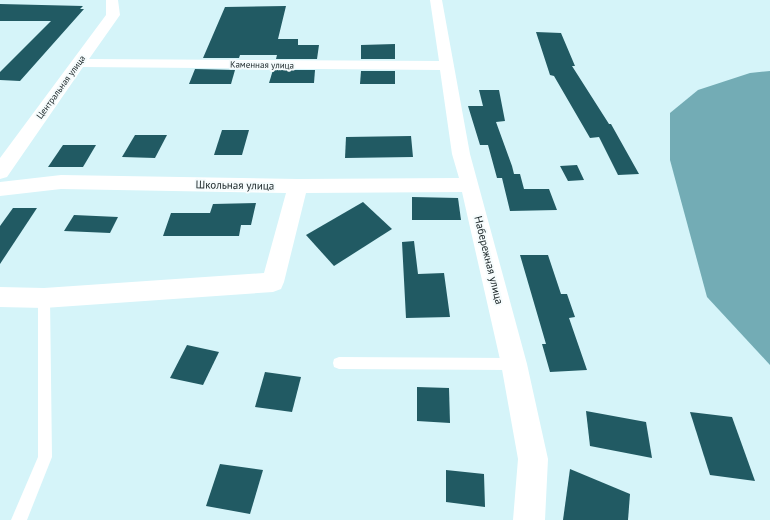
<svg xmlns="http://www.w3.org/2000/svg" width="770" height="520" font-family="'PT Sans',sans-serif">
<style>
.water{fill:#73acb5}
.building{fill:#215a63}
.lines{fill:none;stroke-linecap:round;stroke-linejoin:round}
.lane{fill:#fff;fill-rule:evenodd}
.street{fill:#fff;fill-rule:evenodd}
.labels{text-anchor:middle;stroke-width:4;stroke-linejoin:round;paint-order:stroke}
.far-street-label{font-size:9px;fill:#192426;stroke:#f6fcfd}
.street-label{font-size:11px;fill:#192426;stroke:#f6fcfd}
</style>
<rect width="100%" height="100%" fill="#d5f4f9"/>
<polygon class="water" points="770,71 770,365 707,297 670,160 670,113 698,90 750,73"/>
<g class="building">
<polygon points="0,4 83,6 80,9 84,9 20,81 0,80 0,72 51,21 0,21"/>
<polygon points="286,6 278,39 298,39 298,45 319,45 317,59 276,59 277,55 240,55 239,58 203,58 225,7"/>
<polygon points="536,32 561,33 575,66 572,66 609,124 611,124 639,174 618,175 599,137 590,138 554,76 550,75"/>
<polygon points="395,44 395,59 361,59 361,45"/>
<polygon points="195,69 235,70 231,84 189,84"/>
<polygon points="273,70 315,70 314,83 269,83"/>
<polygon points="361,71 395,71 395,84 360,84"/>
<polygon points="479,90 499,90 505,121 496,122 512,166 514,174 520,174 524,189 549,189 557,210 510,211 502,178 497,178 488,145 480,145 468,106 483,106"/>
<polygon points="222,130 249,130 242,155 214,155"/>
<polygon points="135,135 167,135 155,158 122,157"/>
<polygon points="411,136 413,157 345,158 346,137"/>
<polygon points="63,145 96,145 83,167 48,167"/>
<polygon points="577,165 584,180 568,181 560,166"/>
<polygon points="412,197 458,198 461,220 412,220"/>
<polygon points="363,202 392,229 334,266 306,235"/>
<polygon points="256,203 251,225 241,225 239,236 163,236 171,213 210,213 213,204"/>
<polygon points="13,208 37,208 0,264 0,226"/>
<polygon points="74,215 118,217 110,233 64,231"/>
<polygon points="414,241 418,274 444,273 450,317 406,318 402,242"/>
<polygon points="520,255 548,255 561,294 567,294 575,317 569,318 587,370 550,372 542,344 546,344"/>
<polygon points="187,345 219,352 203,385 170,378"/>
<polygon points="265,372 301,377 292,412 255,407"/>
<polygon points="417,387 449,388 450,423 417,421"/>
<polygon points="586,411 646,422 652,458 590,446"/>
<polygon points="690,412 732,417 755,481 710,475"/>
<polygon points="220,464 263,470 250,514 206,506"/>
<polygon points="570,469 630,494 628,520 563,520"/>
<polygon points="446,470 484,474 485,507 446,502"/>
</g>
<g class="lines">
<g class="lane">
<polygon points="44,293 48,294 50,298 52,457 27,520 11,520 38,457 38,298 40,294"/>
<polygon points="339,357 514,358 519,360 520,364 519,368 514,370 339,369 334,367 333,363 334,359"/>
</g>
<polygon class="street" points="106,0 118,0 120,15 89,59 439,61 430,0 442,0 470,154 527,364 548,459 545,520 513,520 518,459 501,364 462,192 306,193 284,282 281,289 273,292 44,308 0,307 0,287 44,288 264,273 286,193 61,189 0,196 0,182 61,175 298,179 459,178 452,154 440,70 83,67 7,177 0,179 0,158 106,15"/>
</g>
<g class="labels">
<g class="far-street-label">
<text transform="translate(262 65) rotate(1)" y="3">Каменная улица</text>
<text transform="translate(61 87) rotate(-54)" y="3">Центральная улица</text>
</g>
<g class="street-label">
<text transform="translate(235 185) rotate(1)" y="4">Школьная улица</text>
<text transform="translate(489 260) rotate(76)" y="4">Набережная улица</text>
</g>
</g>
</svg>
